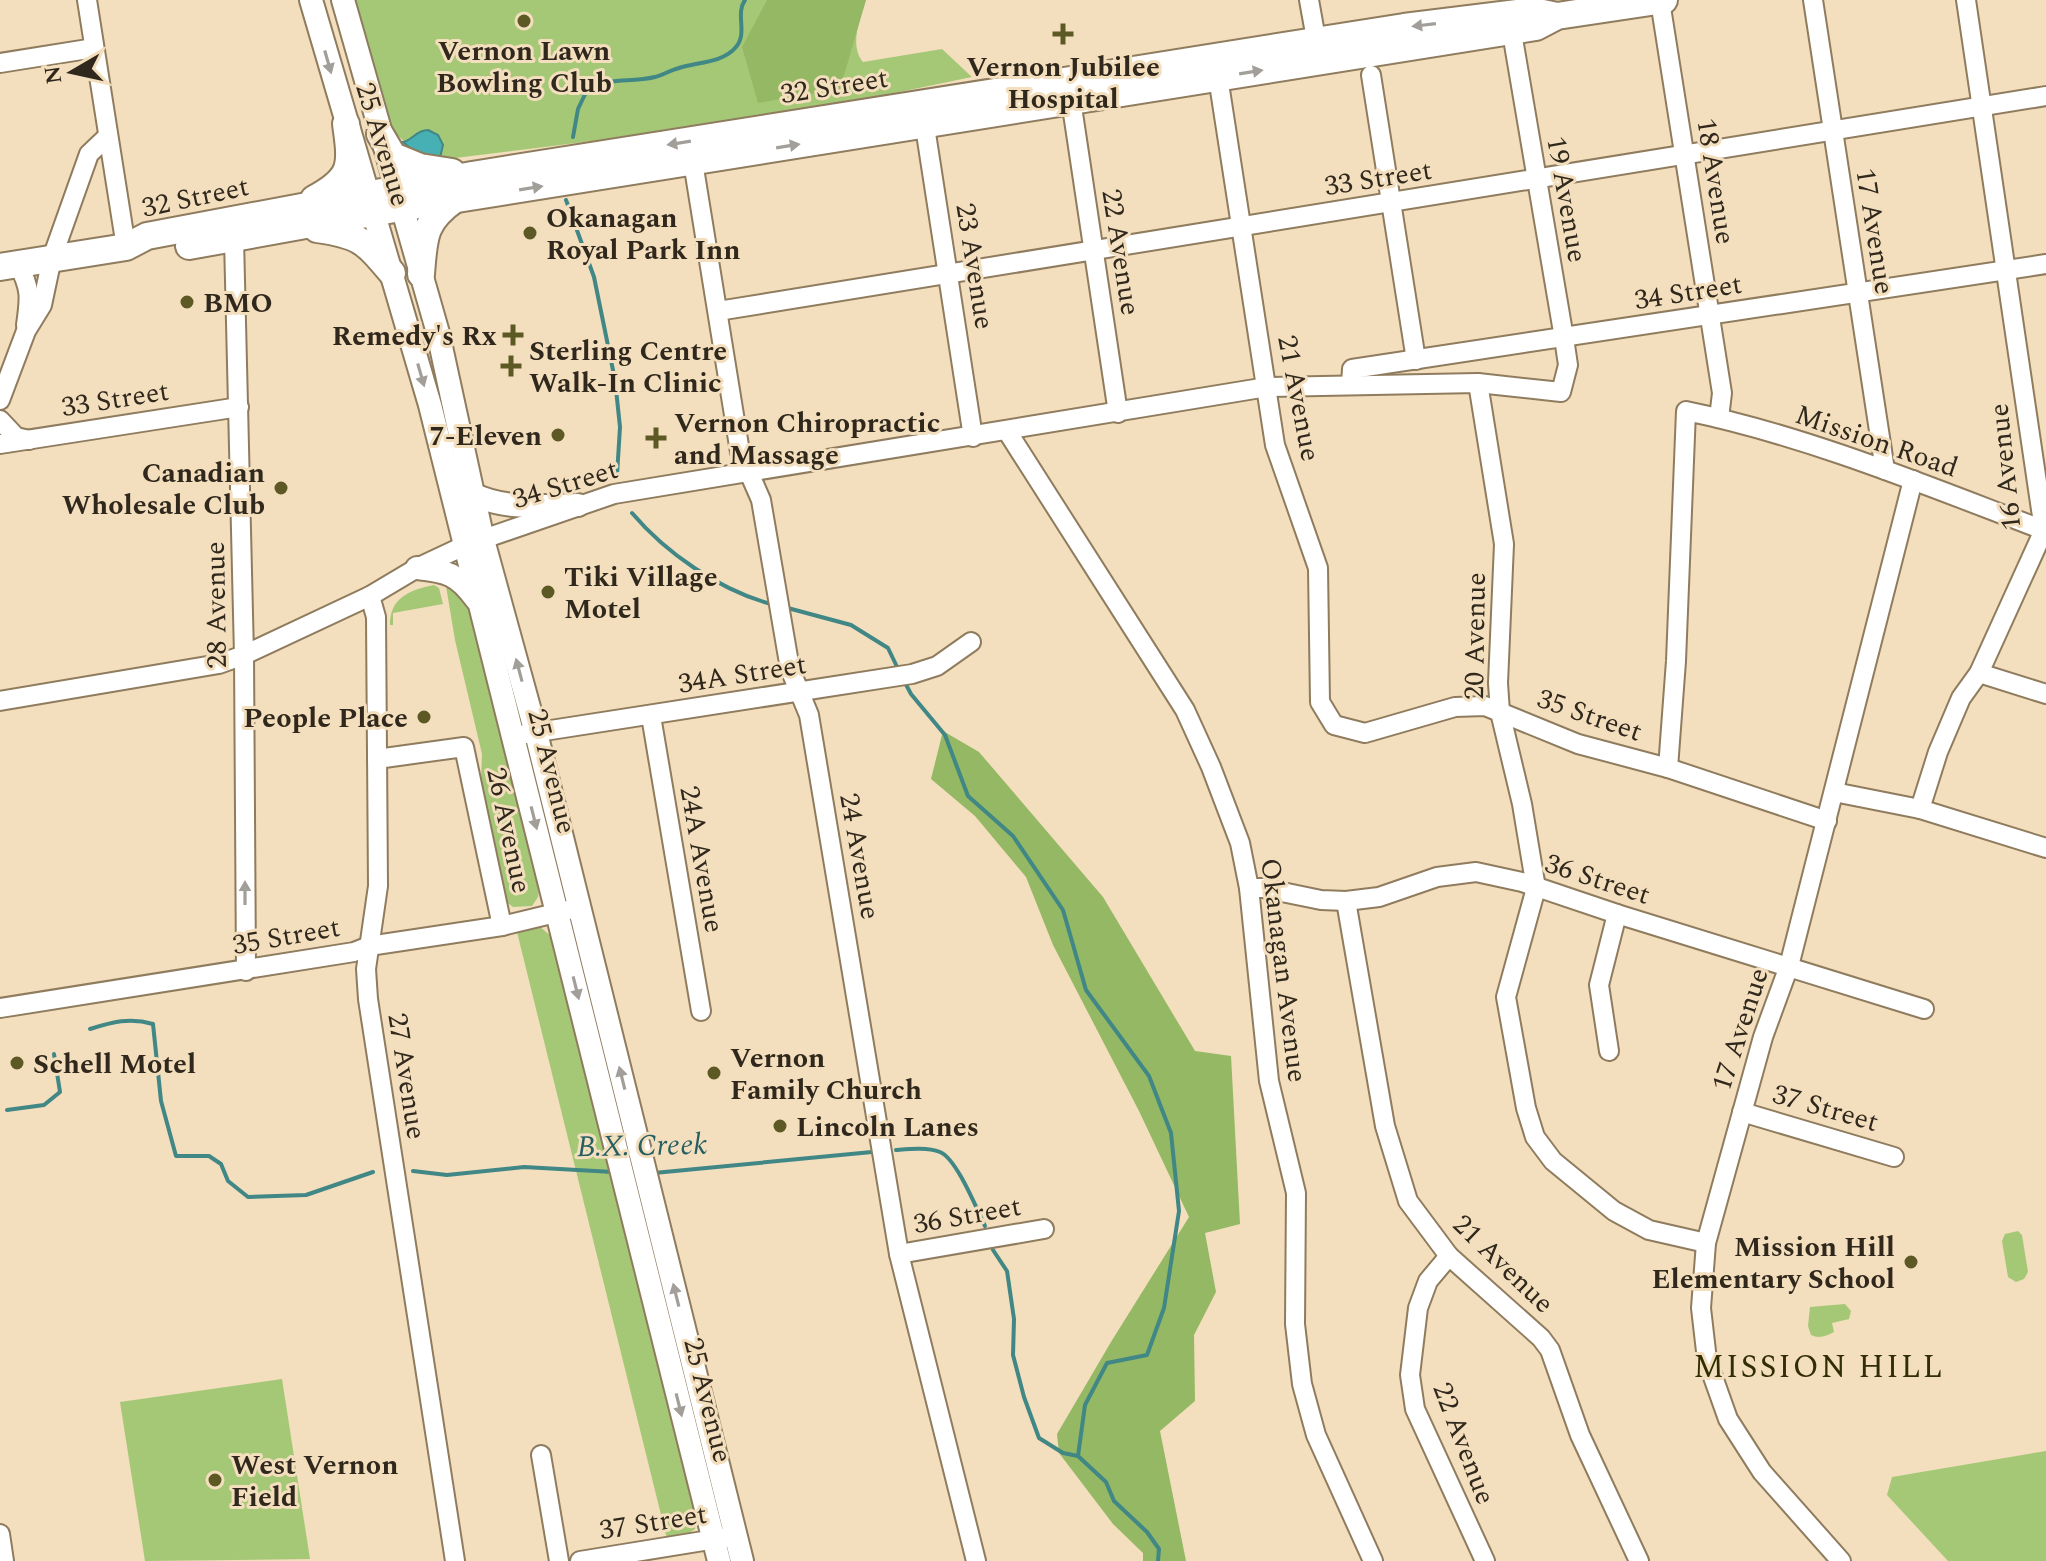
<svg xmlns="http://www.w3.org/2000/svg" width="2046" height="1561" font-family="Spectral,serif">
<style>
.green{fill:#a5c877}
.forest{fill:#94b864}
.water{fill:#47b0b4;stroke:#408786;stroke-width:2}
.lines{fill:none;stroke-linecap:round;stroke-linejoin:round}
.stream{stroke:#408786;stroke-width:4}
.minor-casing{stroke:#8f7c5e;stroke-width:22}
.major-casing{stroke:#8f7c5e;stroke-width:26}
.highway-casing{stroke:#8f7c5e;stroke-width:30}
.minor{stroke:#fff;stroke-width:18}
.major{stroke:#fff;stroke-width:22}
.highway{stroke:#fff;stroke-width:26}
.oneway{fill:#a29e99}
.poi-dot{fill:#5c5925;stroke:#f3debd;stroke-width:3}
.labels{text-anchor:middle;stroke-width:6;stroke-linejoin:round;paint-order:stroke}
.poi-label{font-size:28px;font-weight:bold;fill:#30281c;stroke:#f3debd;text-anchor:start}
.street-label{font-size:28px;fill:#30281c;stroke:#f3debd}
.water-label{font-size:30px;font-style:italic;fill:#255f62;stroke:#f3debd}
.quarter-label{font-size:32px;letter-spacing:2px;fill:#312e03;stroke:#f3debd}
</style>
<rect width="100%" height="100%" fill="#f3debd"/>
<g class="green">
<path d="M352,0H866C860,19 849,45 863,62L942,49L972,77L856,101L681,130L439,160L420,155L389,128Z"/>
<path d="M434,585L439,588L443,604L393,613V625H390C390,598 409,590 434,585Z"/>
<polygon points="446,586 455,587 468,600 540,884 538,897 532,906 513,907 505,901 481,781 482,754 455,640"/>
<polygon points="539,926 552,937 697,1518 695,1529 683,1537 667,1539 517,932"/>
<polygon points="2018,1231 2022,1235 2028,1272 2024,1279 2016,1282 2008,1277 2002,1241 2005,1234"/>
<path d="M1845,1304L1851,1311L1849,1319L1832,1323L1834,1332C1826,1336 1819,1339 1811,1335L1808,1326L1810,1307Z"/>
<polygon points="282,1379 310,1559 145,1561 120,1402"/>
<polygon points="2046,1451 2046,1561 1948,1561 1887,1495 1892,1477"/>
</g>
<g class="forest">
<polygon points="767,0 866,0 840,89 758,103 742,47"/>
<polygon points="943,731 979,752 1103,897 1195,1051 1231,1056 1240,1224 1205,1233 1216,1292 1194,1335 1195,1401 1160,1431 1186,1561 1143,1561 1143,1553 1113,1524 1059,1453 1057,1434 1111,1342 1189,1217 1139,1111 1053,945 1026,877 975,816 931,779"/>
</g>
<path class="water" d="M428,130L438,135L443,145L440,158L444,161L415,152L403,142C413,140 416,130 428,130Z"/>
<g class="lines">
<g class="stream">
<path d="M573,137L578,109L588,88C614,77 630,83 655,77C663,75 671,70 679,68C697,62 723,63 736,47C748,33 735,14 745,0"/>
<polyline points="566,200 594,277 615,380 620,427 617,475"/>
<path d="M632,513C666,553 719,590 771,604"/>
<polyline points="784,607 851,625 888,648 899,671"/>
<polyline points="903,679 911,694 945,735 968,796 1013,836 1063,910 1086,990 1149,1076 1171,1133 1179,1211 1164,1308 1147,1355 1107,1363 1085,1405 1078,1456"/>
<path d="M90,1029C112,1022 130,1017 153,1024L161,1101L176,1156H209L221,1164L228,1181L248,1197L306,1195L373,1172"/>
<polyline points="7,1110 44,1105 60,1092 54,1054"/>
<path d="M896,1150C909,1149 927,1147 940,1152C957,1159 977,1210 985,1226"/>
<polyline points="413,1171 447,1175 524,1167 613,1172"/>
<polyline points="654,1173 872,1152"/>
<polyline points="993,1250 1007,1271 1014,1319 1013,1355 1024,1397 1039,1438 1063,1453 1078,1456"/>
<polyline points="1078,1456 1106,1482 1114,1501 1147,1532 1159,1549 1158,1561"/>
</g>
<g class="minor-casing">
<g id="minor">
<polyline points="87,0 126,247"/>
<polyline points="1309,0 1318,50"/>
<polyline points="1813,0 1885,470"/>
<polyline points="1660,1 1722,393 1719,418"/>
<polyline points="0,63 94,48"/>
<polyline points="1371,75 1416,360"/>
<polyline points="1218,77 1275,445 1318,568 1320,702 1334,725 1365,733 1455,707 1485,706 1578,744 1668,768 1827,821"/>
<polyline points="1071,100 1118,413"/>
<polyline points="923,114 973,437"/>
<polyline points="693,162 740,452 761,500 790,669 809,715 899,1254 976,1561"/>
<polyline points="234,239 244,655 246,971"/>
<path d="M18,264C31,289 30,297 26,325"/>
<polyline points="718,311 2046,96"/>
<polyline points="1478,383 1504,544 1498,683 1500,712 1522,804 1536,888 1506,997 1526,1108 1535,1137 1553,1161 1614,1211 1649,1230 1706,1243"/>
<polyline points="1351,384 1352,369 2046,264"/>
<polyline points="0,400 26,331 42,305 52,258 89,154 108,136"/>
<polyline points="0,420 16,437 29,440"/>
<polyline points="1007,431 1185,710 1211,767 1240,843 1249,888 1269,1081 1296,1193 1295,1324 1302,1384 1316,1435 1373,1561"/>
<polyline points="0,444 239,407"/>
<polyline points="370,596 376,617 378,886 366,969 368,999 455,1561"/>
<polyline points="1979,673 2046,694"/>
<polyline points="0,701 219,664 244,655 370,596 417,568 466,545 614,494 1267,387 1478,383 1561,392 1568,365 1564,338 1510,21"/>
<polyline points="651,716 701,1011"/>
<polyline points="525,734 912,674 937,666 971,642"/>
<polyline points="377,759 464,747 502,926"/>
<path d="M1668,768L1676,661L1686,411C1808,436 1930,487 2046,531"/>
<polyline points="1834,792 1920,809 2046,848"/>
<polyline points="1920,809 1938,752 1961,698 1979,673 2044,530 1966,0"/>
<polyline points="1249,888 1263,888 1321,900 1346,901 1379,897 1437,877 1476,872 1522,882 1617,914 1924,1009"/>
<polyline points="1346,901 1385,1126 1408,1201 1449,1256 1541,1338 1550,1350 1580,1435 1639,1561"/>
<polyline points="0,1008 354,952 369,946 502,926 568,910"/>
<polyline points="1609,1051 1599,985 1617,914"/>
<polyline points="1742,1112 1894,1157"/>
<polyline points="899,1254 1044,1229"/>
<polyline points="1449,1256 1428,1281 1418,1308 1410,1375 1415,1409 1485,1561"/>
<polyline points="541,1455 559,1561"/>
<polyline points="0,1534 4,1561"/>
<polyline points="580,1561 728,1537"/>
<polyline points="1841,1561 1762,1472 1728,1419 1707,1360 1701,1308 1706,1243 1763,1037 1789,966 1913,480"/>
</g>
</g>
<g class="major-casing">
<g id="major">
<polyline points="311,0 430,405 719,1561"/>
<polyline points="343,0 438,333 483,540 536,733 742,1561"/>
<path d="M472,494C506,510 541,506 578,505"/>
<path d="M417,568C447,571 458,574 476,599"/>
</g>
</g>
<g class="highway-casing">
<g id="highway">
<polyline points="380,134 393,156 420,167 452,172"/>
<path d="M314,199C353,178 352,166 346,124"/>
<path d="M317,229C360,235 365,241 392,273"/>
<polyline points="189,246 400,208 1536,27 1557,16 1664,0"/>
<polyline points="0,267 126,247 147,236 472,175 1404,27 1533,11 1557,16"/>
<path d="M421,274C424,238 423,222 454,200"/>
</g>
</g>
<use href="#minor" class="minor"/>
<use href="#major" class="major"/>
<use href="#highway" class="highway"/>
</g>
<defs><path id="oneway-solid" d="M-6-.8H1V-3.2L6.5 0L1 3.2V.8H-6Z" transform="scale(2)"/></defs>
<g class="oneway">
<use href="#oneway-solid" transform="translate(1424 25) rotate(173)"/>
<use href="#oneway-solid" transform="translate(328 62) rotate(74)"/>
<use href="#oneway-solid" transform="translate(1251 72) rotate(-9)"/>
<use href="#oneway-solid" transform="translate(679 143) rotate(171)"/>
<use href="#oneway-solid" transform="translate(788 146) rotate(-9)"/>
<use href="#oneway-solid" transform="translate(531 188) rotate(-9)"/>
<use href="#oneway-solid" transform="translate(421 375) rotate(74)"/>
<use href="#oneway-solid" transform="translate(519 670) rotate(-105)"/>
<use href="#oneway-solid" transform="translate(534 818) rotate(76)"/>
<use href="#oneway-solid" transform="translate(245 893) rotate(-90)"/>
<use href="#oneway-solid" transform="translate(576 988) rotate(76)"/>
<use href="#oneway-solid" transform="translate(622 1078) rotate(-104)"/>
<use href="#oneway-solid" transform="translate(676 1295) rotate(-104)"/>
<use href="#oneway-solid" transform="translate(679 1405) rotate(76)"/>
</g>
<g class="poi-dot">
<circle cx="524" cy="21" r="8"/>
<path d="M1059 22h8v8h8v8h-8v8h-8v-8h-8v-8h8z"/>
<circle cx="530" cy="233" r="8"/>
<circle cx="187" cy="302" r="8"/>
<path d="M509 323h8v8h8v8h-8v8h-8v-8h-8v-8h8z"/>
<path d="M507 354h8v8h8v8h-8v8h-8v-8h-8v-8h8z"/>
<circle cx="558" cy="435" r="8"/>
<path d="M652 426h8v8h8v8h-8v8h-8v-8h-8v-8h8z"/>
<circle cx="281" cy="488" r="8"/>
<circle cx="548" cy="592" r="8"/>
<circle cx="424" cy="717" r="8"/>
<circle cx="17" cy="1063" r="8"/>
<circle cx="714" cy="1073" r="8"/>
<circle cx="780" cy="1126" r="8"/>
<circle cx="1911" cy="1262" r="8"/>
<circle cx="215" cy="1480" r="8"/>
</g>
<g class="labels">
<g class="poi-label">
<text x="524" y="60" text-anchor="middle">Vernon Lawn<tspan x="524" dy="32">Bowling Club</tspan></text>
<text x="1063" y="76" text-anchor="middle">Vernon Jubilee<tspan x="1063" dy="32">Hospital</tspan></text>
<text x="546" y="227">Okanagan<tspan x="546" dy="32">Royal Park Inn</tspan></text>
<text x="203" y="312">BMO</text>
<text x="497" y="345" text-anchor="end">Remedy's Rx</text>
<text x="529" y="360">Sterling Centre<tspan x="529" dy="32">Walk-In Clinic</tspan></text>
<text x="674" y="432">Vernon Chiropractic<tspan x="674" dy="32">and Massage</tspan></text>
<text x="542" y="445" text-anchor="end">7-Eleven</text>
<text x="265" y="482" text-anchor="end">Canadian<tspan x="265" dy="32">Wholesale Club</tspan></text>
<text x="564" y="586">Tiki Village<tspan x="564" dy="32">Motel</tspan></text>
<text x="408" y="727" text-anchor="end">People Place</text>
<text x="730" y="1067">Vernon<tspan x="730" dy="32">Family Church</tspan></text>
<text x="33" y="1073">Schell Motel</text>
<text x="796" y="1136">Lincoln Lanes</text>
<text x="1895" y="1256" text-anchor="end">Mission Hill<tspan x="1895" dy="32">Elementary School</tspan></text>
<text x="231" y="1474">West Vernon<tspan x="231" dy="32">Field</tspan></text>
</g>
<g class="street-label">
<text transform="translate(834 85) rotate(-9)" y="10">32 Street</text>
<text transform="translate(384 144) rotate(73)" y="10">25 Avenue</text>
<text transform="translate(1378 177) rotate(-9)" y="10">33 Street</text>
<text transform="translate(1717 181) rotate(81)" y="10">18 Avenue</text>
<text transform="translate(195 196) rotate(-12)" y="10">32 Street</text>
<text transform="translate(1568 199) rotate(80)" y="10">19 Avenue</text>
<text transform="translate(1876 231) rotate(81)" y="10">17 Avenue</text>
<text transform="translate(1122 252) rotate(81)" y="10">22 Avenue</text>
<text transform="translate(976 266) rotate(81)" y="10">23 Avenue</text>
<text transform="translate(1688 291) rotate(-9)" y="10">34 Street</text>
<text transform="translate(115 398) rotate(-9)" y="10">33 Street</text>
<text transform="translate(1300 398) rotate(79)" y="10">21 Avenue</text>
<text transform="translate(1877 440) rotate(19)" y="10">Mission Road</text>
<text transform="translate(2004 467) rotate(-96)" y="10">16 Avenue</text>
<text transform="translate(565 483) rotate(-17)" y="10">34 Street</text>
<text transform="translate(215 605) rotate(-91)" y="10">28 Avenue</text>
<text transform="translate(1474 636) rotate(-89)" y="10">20 Avenue</text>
<text transform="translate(742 673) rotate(-9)" y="10">34A Street</text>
<text transform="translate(1590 714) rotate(19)" y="10">35 Street</text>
<text transform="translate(553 771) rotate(76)" y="10">25 Avenue</text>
<text transform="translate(510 830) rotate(78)" y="10">26 Avenue</text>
<text transform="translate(861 856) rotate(80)" y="10">24 Avenue</text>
<text transform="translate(703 859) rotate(80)" y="10">24A Avenue</text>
<text transform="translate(1598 878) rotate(18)" y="10">36 Street</text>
<text transform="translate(286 935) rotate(-10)" y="10">35 Street</text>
<text transform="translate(1285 970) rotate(83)" y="10">Okanagan Avenue</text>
<text transform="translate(1739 1029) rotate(-72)" y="10">17 Avenue</text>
<text transform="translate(408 1076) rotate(81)" y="10">27 Avenue</text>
<text transform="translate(1826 1107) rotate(16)" y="10">37 Street</text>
<text transform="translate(967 1214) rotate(-10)" y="10">36 Street</text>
<text transform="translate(1504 1263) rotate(44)" y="10">21 Avenue</text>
<text transform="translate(709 1400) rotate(76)" y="10">25 Avenue</text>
<text transform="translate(1465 1443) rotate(69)" y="10">22 Avenue</text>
<text transform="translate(653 1521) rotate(-9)" y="10">37 Street</text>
</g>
<g class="water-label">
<text transform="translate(642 1145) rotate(-1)" y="10">B.X. Creek</text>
</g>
<g class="quarter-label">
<text x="1819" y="1377">MISSION HILL</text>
</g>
</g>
<g transform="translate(72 72) rotate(261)" stroke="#f3debd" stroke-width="6" paint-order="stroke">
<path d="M0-6L14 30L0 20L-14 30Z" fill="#30281c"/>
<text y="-12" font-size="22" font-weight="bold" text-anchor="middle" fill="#30281c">N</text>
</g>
</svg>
